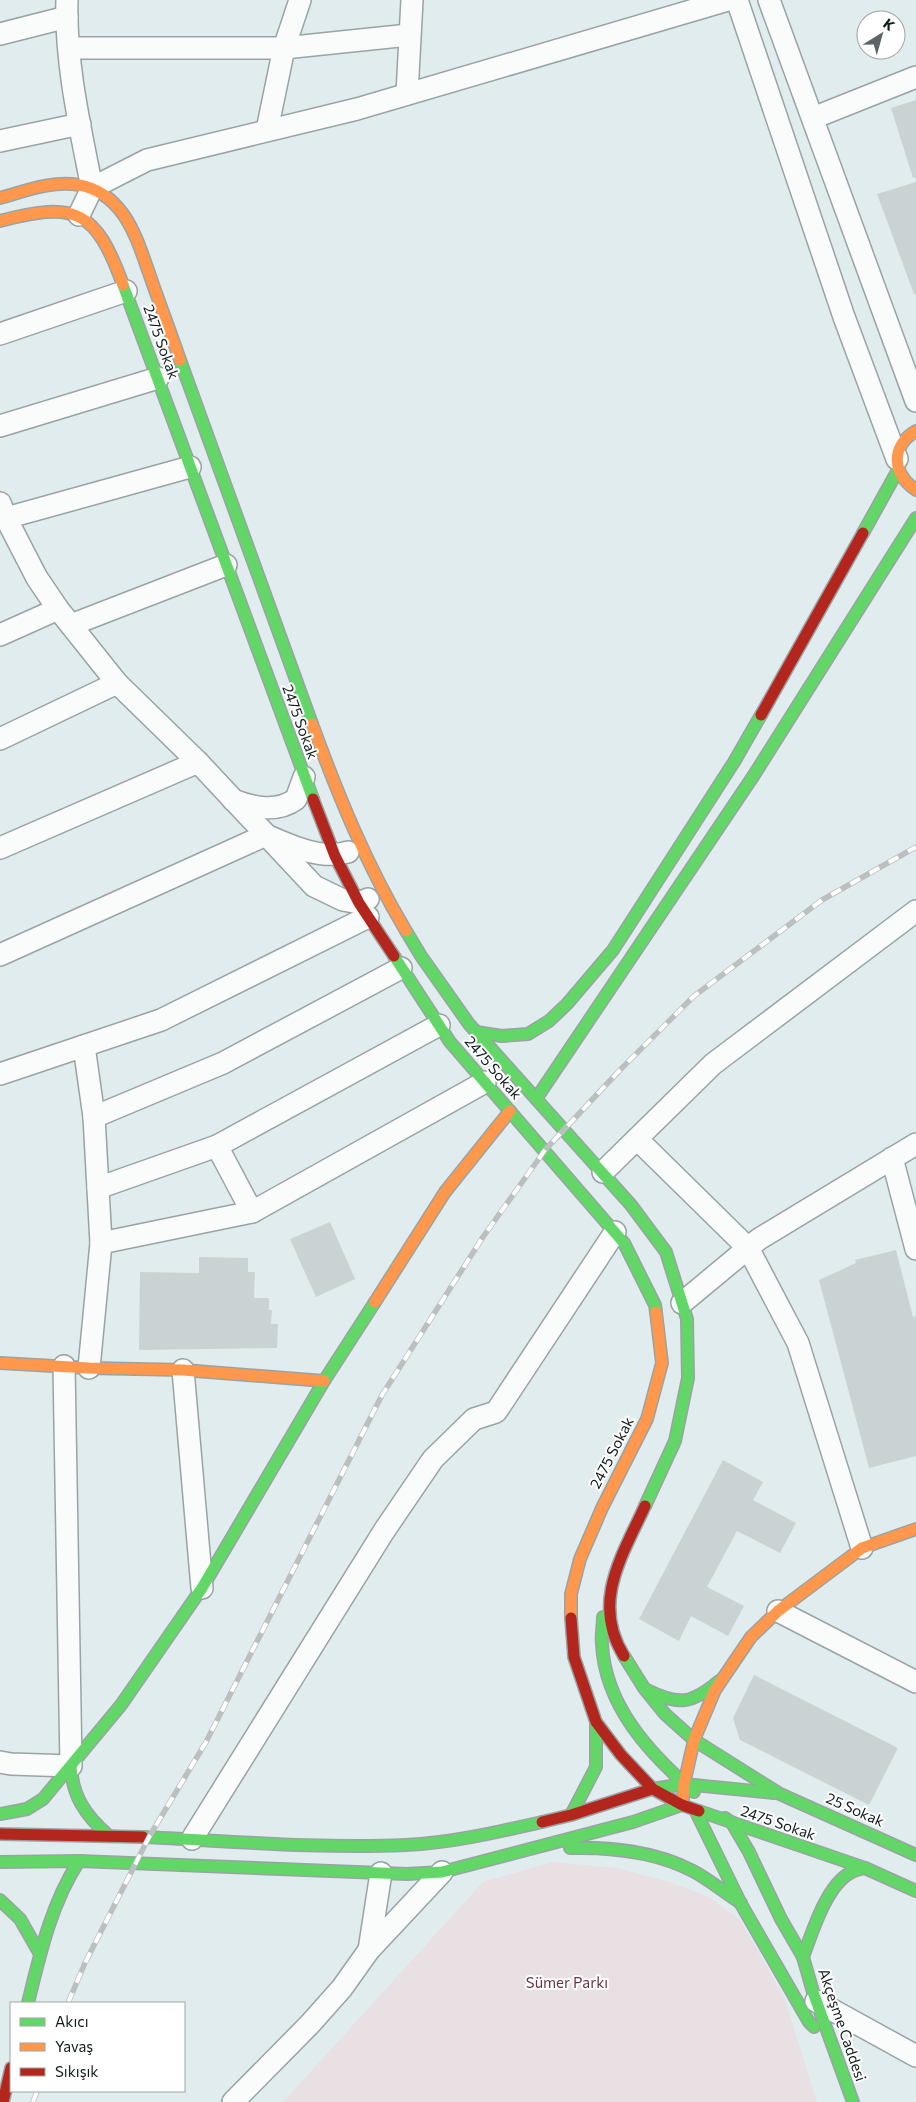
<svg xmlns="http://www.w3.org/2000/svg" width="916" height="2102" font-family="Commissioner,sans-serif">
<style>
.green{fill:#e9e0e4}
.building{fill:#c9d3d4}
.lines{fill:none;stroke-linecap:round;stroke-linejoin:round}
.street-casing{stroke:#9aa3a4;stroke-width:24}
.fast-casing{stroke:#9aa3a4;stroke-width:14}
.slow-casing{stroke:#9aa3a4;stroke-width:14}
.jam-casing{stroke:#9aa3a4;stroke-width:14}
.street{stroke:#fafcfc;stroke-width:21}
.fast{stroke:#63d668;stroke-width:11}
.slow{stroke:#ff974d;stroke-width:11}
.jam{stroke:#b3261e;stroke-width:11}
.rail-casing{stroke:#bcbfbf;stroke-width:5.5}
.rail{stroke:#fff;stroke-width:4;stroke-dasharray:11;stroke-linecap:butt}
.labels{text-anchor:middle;stroke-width:4;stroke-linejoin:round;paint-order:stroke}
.street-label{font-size:15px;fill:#131c1c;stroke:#fff}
.park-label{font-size:15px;fill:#6a3443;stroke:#fff}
</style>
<rect width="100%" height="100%" fill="#e0eced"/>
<polygon class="green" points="552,1862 617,1868 669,1882 709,1897 740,1920 784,1997 817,2102 283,2102 483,1882"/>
<g class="building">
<polygon points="916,100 916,178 913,178 891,108"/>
<polygon points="916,182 916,294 914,294 877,194"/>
<polygon points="330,1222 355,1279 316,1297 290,1239"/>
<polygon points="896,1250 913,1317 916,1316 916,1456 869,1468 819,1280 856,1263 855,1260"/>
<polygon points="199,1257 248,1258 248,1272 255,1272 254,1298 269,1298 269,1310 272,1310 271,1324 278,1324 277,1348 139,1350 140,1272 199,1273"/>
<polygon points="723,1460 763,1482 753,1500 796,1523 780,1553 737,1531 707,1587 744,1606 728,1636 691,1616 679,1641 639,1619"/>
<polygon points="754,1675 898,1748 869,1805 740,1740 733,1718"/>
</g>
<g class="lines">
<g class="street-casing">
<g id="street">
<path d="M67,0C65,62 80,127 92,188"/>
<polyline points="737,0 844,317 897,459"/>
<polyline points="769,0 916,401"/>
<polyline points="0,34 67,17"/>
<polyline points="69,48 284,48 409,35"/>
<polyline points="407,94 412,0"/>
<polyline points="813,118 916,77"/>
<polyline points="267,130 284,48 300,0"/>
<polyline points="0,141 80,124"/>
<polyline points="79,215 92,188 147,160 357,109 728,0"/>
<polyline points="0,334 126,291"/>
<polyline points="0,426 158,378"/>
<polyline points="0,503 6,518 37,578 58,609 117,683 198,762 314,886 343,900 359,903 368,899"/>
<polyline points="6,518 190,467"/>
<polyline points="71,625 226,565"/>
<polyline points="0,635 58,609"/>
<polyline points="0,739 117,683"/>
<path d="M233,800C254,808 277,813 296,799L304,777"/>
<polyline points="0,848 198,762"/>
<path d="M0,955L266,835C291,846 321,860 348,852"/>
<polyline points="84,1046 94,1117 101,1243 89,1368"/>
<polyline points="0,1074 161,1020 368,917"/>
<polyline points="94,1117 223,1063 401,968"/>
<polyline points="637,1139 748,1248 798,1343 862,1548"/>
<polyline points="217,1146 252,1212"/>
<polyline points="892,1158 916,1249"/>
<polyline points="603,1172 713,1064 916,911"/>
<polyline points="98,1188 217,1146 439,1025"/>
<polyline points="101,1243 252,1212 485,1082"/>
<polyline points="682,1303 759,1239 916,1144"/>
<polyline points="183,1370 202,1588"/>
<polyline points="778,1611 916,1682"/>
<polyline points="0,1762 11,1764 71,1766 64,1366"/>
<polyline points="192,1839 384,1531 433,1459 474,1419 496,1412 615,1232"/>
<polyline points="369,1950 381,1873"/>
<polyline points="816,2001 916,2056"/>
<polyline points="233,2102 310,2024 342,1988 369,1950 442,1872"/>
</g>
</g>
<g class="fast-casing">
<g id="fast">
<polyline points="123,285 313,799"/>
<polyline points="180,360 312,724"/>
<polyline points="863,533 898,470"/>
<polyline points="406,931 421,956 469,1024 631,1205 666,1252 687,1319 688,1378 675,1441 645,1506"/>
<polyline points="394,956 450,1042 624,1243 655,1305 656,1312"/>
<polyline points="476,1032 502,1036 528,1034 549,1021 567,1004 613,950 734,762 761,715"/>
<polyline points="536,1099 754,775 916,518"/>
<path d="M603,1617C603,1626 601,1635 602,1644C605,1706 650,1754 694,1792"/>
<polyline points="624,1656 644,1688 665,1714 694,1740 780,1794 916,1855"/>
<path d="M647,1690C679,1706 692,1704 719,1681"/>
<path d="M71,1766C72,1796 86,1816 108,1835"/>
<polyline points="652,1789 684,1784 774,1793"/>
<polyline points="695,1810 741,1904 809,2022 814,2027"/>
<polyline points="699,1811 865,1868 916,1891"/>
<polyline points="0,1814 27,1809 43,1799 121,1705 202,1588 324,1381 375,1302"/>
<polyline points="571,1815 596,1767 596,1722"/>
<polyline points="725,1818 732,1823 749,1852 781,1919 803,1957 813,1992 853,2102"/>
<path d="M143,1837C230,1841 319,1849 406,1845C452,1843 498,1832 542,1822"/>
<path d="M570,1848C612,1847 655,1851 693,1871C710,1880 725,1893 741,1903"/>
<polyline points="0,1862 79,1861 407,1874 442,1872 633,1822 682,1805"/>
<polyline points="0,1900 20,1919 40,1954"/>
<path d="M803,1957C812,1933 826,1886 850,1873C855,1870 860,1869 865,1868"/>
<path d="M28,2003C40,1954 51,1904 79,1861"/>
</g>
</g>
<g class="slow-casing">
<g id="slow">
<path d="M0,198C25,191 53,180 79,185C97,188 112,199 123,214C135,231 142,253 149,273C159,302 170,331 180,360"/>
<path d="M0,221C76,201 96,210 123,285"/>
<path d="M916,431C890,446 892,474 916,490"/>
<path d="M312,724C338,795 367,866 406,931"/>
<polyline points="375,1302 445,1192 510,1111"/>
<polyline points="0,1363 89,1368 183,1370 324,1381"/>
<polyline points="571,1618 571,1594 580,1559 602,1508 647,1419 662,1363 656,1312"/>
<polyline points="683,1800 684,1784 694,1740 715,1690 751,1637 778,1611 862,1548 916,1529"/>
</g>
</g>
<g class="jam-casing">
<g id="jam">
<polyline points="761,715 863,533"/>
<polyline points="313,799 335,856 359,903 394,956"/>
<polyline points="571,1618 574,1657 596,1722 621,1755 653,1789 682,1805 699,1811"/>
<path d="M624,1656C591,1603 622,1556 645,1506"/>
<polyline points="542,1822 571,1815 652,1789"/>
<polyline points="0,1834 143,1837"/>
<polyline points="3,2102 11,2068"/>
</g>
</g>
<use href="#street" class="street"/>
<use href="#fast" class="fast"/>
<use href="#slow" class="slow"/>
<use href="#jam" class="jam"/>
<g class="rail-casing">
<g id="rail">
<polyline points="68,2003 85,1963 149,1837 206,1742 382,1395 483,1237 545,1150 618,1072 694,996 822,900 916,847"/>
<polyline points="33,2102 37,2091"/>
</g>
</g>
<use href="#rail" class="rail"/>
</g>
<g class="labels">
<g class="street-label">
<text transform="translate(161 342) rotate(70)" y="5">2475 Sokak</text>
<text transform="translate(300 722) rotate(70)" y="5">2475 Sokak</text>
<text transform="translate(493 1068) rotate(49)" y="5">2475 Sokak</text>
<text transform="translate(612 1453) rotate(-63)" y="5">2475 Sokak</text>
<text transform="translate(855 1810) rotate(24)" y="5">25 Sokak</text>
<text transform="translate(778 1823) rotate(19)" y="5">2475 Sokak</text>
<text transform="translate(842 2025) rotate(71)" y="5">Akçeşme Caddesi</text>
</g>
<g class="park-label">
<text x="567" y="1988">Sümer Parkı</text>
</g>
</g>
<rect x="10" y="2002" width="175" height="90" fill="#ffffff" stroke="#a1a4a4"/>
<rect x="20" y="2018" width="25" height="8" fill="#63d668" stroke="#a1a4a4"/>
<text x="55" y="2027" font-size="15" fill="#131c1c">Akıcı</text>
<rect x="20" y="2043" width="25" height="8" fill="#ff974d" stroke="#a1a4a4"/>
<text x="55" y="2052" font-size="15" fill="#131c1c">Yavaş</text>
<rect x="20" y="2068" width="25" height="8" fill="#b3261e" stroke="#a1a4a4"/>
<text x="55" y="2077" font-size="15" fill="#131c1c">Sıkışık</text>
<g transform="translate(881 35) rotate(37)"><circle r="24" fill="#ffffff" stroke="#a1a4a4"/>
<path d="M0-4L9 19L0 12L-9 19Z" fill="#5b6565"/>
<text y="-8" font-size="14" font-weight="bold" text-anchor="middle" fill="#131c1c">K</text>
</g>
</svg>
